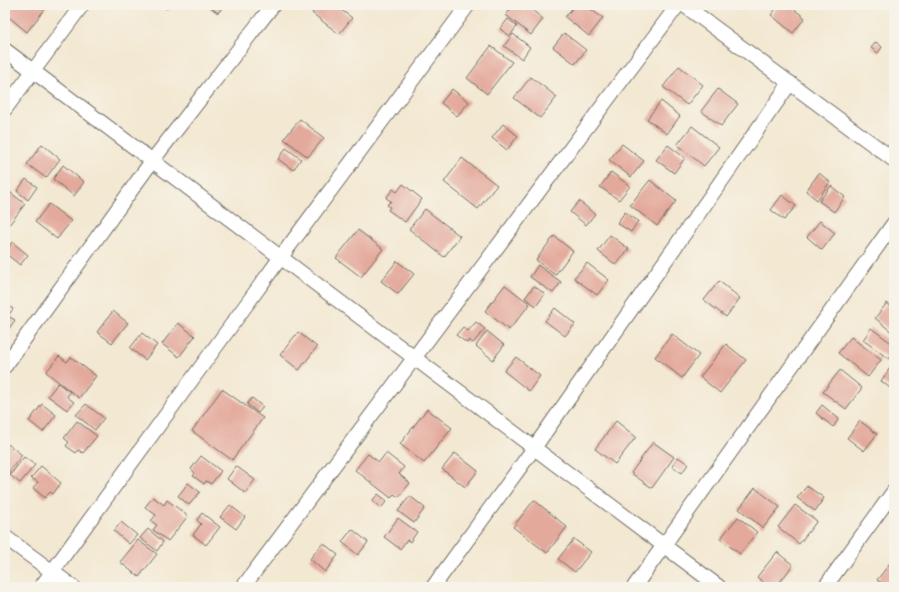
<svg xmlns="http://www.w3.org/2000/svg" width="899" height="592" font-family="Alegreya,serif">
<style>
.building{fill:#e3a99b}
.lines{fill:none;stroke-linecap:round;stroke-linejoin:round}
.minor-casing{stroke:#716d65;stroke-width:16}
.minor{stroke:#fff;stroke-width:14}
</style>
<rect width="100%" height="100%" fill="#f7f3e8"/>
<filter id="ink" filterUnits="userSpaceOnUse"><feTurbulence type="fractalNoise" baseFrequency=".025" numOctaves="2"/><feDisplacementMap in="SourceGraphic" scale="8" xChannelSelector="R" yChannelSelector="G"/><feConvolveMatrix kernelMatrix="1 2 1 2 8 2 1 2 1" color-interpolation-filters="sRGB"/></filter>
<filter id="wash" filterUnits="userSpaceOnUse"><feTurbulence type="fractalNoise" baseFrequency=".012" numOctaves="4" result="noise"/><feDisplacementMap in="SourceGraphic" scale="16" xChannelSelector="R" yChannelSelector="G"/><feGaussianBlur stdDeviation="0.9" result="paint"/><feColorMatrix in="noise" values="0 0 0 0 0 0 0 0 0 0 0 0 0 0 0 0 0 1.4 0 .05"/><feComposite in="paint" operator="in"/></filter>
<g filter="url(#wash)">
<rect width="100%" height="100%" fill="#f3e8d2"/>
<g id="blocks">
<g class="building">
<polygon points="8,5 48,5 27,32 5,14 5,9"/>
<polygon points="162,5 171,5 167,9"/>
<polygon points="207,5 224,5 218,13"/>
<polygon points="318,5 335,5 352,18 339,34 312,13"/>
<polygon points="514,5 526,5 543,19 531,35 506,15"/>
<polygon points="575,5 585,5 603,18 589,36 565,17"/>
<polygon points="779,5 789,5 805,18 793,33 771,15"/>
<polygon points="508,19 517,26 510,36 500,29"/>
<polygon points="894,22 894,31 890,28"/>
<polygon points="564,33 586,50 575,64 553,47"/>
<polygon points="513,34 530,47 522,59 504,46"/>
<polygon points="876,42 882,47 878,53 871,48"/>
<polygon points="491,46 512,62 487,94 467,78"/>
<polygon points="679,66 703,85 687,105 663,87"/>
<polygon points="531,77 557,97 540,118 514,98"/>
<polygon points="452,89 469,102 457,116 441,103"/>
<polygon points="718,89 738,104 721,126 701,111"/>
<polygon points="661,101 680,116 667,134 647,119"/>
<polygon points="300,119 324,138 308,157 284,139"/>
<polygon points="503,124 518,136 507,150 492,138"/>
<polygon points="692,126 719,147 704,166 677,145"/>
<polygon points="42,144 60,159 46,178 27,164"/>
<polygon points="622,144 644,161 631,177 609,160"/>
<polygon points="668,145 685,158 674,173 656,160"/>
<polygon points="286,148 301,159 293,170 278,159"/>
<polygon points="462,158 497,185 478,209 444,182"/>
<polygon points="63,165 84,182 74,196 53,179"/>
<polygon points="611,172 630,186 619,200 600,187"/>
<polygon points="819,173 830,182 817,200 806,191"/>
<polygon points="26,179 37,187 28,200 17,191"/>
<polygon points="650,180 676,201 657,226 630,205"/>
<polygon points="403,184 422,199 405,222 388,210 390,207 387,205 391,201 386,198 393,189 397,192"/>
<polygon points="831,186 845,197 834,212 819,201"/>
<polygon points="6,189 25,204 9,225 5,222"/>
<polygon points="782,195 796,206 784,220 771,210"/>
<polygon points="579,201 595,214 586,225 570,212"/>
<polygon points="49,204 71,221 57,239 35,222"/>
<polygon points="425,209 460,236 444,257 409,229"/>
<polygon points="625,212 638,221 631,232 617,223"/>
<polygon points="820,221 835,233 822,250 807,237"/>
<polygon points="358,230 383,249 361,277 336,258"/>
<polygon points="610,235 629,249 616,265 598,251"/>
<polygon points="554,236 573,251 555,275 536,260"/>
<polygon points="12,242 28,255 20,265 5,253"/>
<polygon points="397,261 414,274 398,294 381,281"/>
<polygon points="587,263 609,280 597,295 574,278"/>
<polygon points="538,265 561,282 553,293 530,277"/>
<polygon points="719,281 740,298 726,317 704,300"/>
<polygon points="505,285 530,304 509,330 485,311"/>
<polygon points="534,286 545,294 536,306 525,298"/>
<polygon points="5,303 13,309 8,316 15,320 8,330 5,328"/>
<polygon points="887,303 894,309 894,334 875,318"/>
<polygon points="555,308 575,324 565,336 545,321"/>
<polygon points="113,311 128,323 112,343 97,332"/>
<polygon points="476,322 485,329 473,343 469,340 467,343 456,335 463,327 468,331"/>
<polygon points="178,323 195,336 179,357 162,344"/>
<polygon points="871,328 894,345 894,352 889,359 863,340"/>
<polygon points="487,331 504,345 493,360 476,346"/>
<polygon points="298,332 317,347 299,370 280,355"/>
<polygon points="142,333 157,345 145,360 130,348"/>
<polygon points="672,334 699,355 682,378 655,357"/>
<polygon points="851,337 881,360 868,377 838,353"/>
<polygon points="726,344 746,360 720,393 700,377"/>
<polygon points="59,356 67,362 71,357 96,376 79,398 46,372"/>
<polygon points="516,357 540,376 529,391 504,371"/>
<polygon points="894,362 894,391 881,381"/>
<polygon points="840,370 862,388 846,409 823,392"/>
<polygon points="58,383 70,392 67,397 74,402 67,410 48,396"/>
<polygon points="222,389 263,418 232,460 192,431"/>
<polygon points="252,398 263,407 258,413 247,404"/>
<polygon points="42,404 56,415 43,432 29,421"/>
<polygon points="86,404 104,418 95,430 76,415"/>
<polygon points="822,405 839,419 833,427 816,413"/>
<polygon points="427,409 452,428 424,463 400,444"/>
<polygon points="77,421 97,436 83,453 78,450 76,453 66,446 69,442 64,438"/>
<polygon points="616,421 636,437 615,464 595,449"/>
<polygon points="860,421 877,434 864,451 847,438"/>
<polygon points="5,442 22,455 5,477"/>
<polygon points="653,442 674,457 652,488 631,473"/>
<polygon points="386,453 404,467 399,474 410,483 399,497 394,494 391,498 355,470 368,454 379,462"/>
<polygon points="455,453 478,471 465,487 442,469"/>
<polygon points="201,456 221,471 211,484 206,481 204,484 193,476 195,473 191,469"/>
<polygon points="24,457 35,465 20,483 10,475"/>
<polygon points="678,457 688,464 682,473 672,466"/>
<polygon points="41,466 61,483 53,494 50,492 45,498 33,488 38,482 31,478"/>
<polygon points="236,466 255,480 245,493 227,479"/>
<polygon points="188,483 200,492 189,505 178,496"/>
<polygon points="807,486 824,498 815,511 797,498"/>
<polygon points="755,488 780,507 763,528 739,509"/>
<polygon points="378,494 387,501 381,508 372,501"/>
<polygon points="410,496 425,508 414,523 398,511"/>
<polygon points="153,497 164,505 167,500 188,516 168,541 153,530 157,525 151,521 156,515 145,507"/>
<polygon points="534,500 567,527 547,553 513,527"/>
<polygon points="230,505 245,517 236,529 220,517"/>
<polygon points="795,505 817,521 799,544 778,527"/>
<polygon points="202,513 220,527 206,545 193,535 201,524 197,520"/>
<polygon points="738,517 757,532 740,554 720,539"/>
<polygon points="398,518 417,532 410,542 407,540 400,549 384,537"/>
<polygon points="121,522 137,535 129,544 114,531"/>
<polygon points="148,529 163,542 157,551 140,538"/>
<polygon points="352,529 368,542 358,555 342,542"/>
<polygon points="574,539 591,552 575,572 558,559"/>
<polygon points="138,540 157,554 139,577 120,562"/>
<polygon points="323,543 338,555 325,572 310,559"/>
<polygon points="777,552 793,565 776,587 769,587 757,577"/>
<polygon points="894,558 894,587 886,587 877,580"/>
</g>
</g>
</g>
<g filter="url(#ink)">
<use href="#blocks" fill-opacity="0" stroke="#716d65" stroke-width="1"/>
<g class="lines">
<g class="minor-casing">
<g id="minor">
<polyline points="684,5 894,160"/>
<polyline points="5,50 719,587"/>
<polyline points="5,109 82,5"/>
<polyline points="5,366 152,161 273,5"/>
<polyline points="5,537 73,587"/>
<polyline points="41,587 281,257 468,5"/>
<polyline points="243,587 678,5"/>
<polyline points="433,587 534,448 790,83"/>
<polyline points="634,587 894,223"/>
<polyline points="825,587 894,491"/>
</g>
</g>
<use href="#minor" class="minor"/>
</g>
</g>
<rect width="899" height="592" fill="none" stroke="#f7f3e8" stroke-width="20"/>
</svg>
